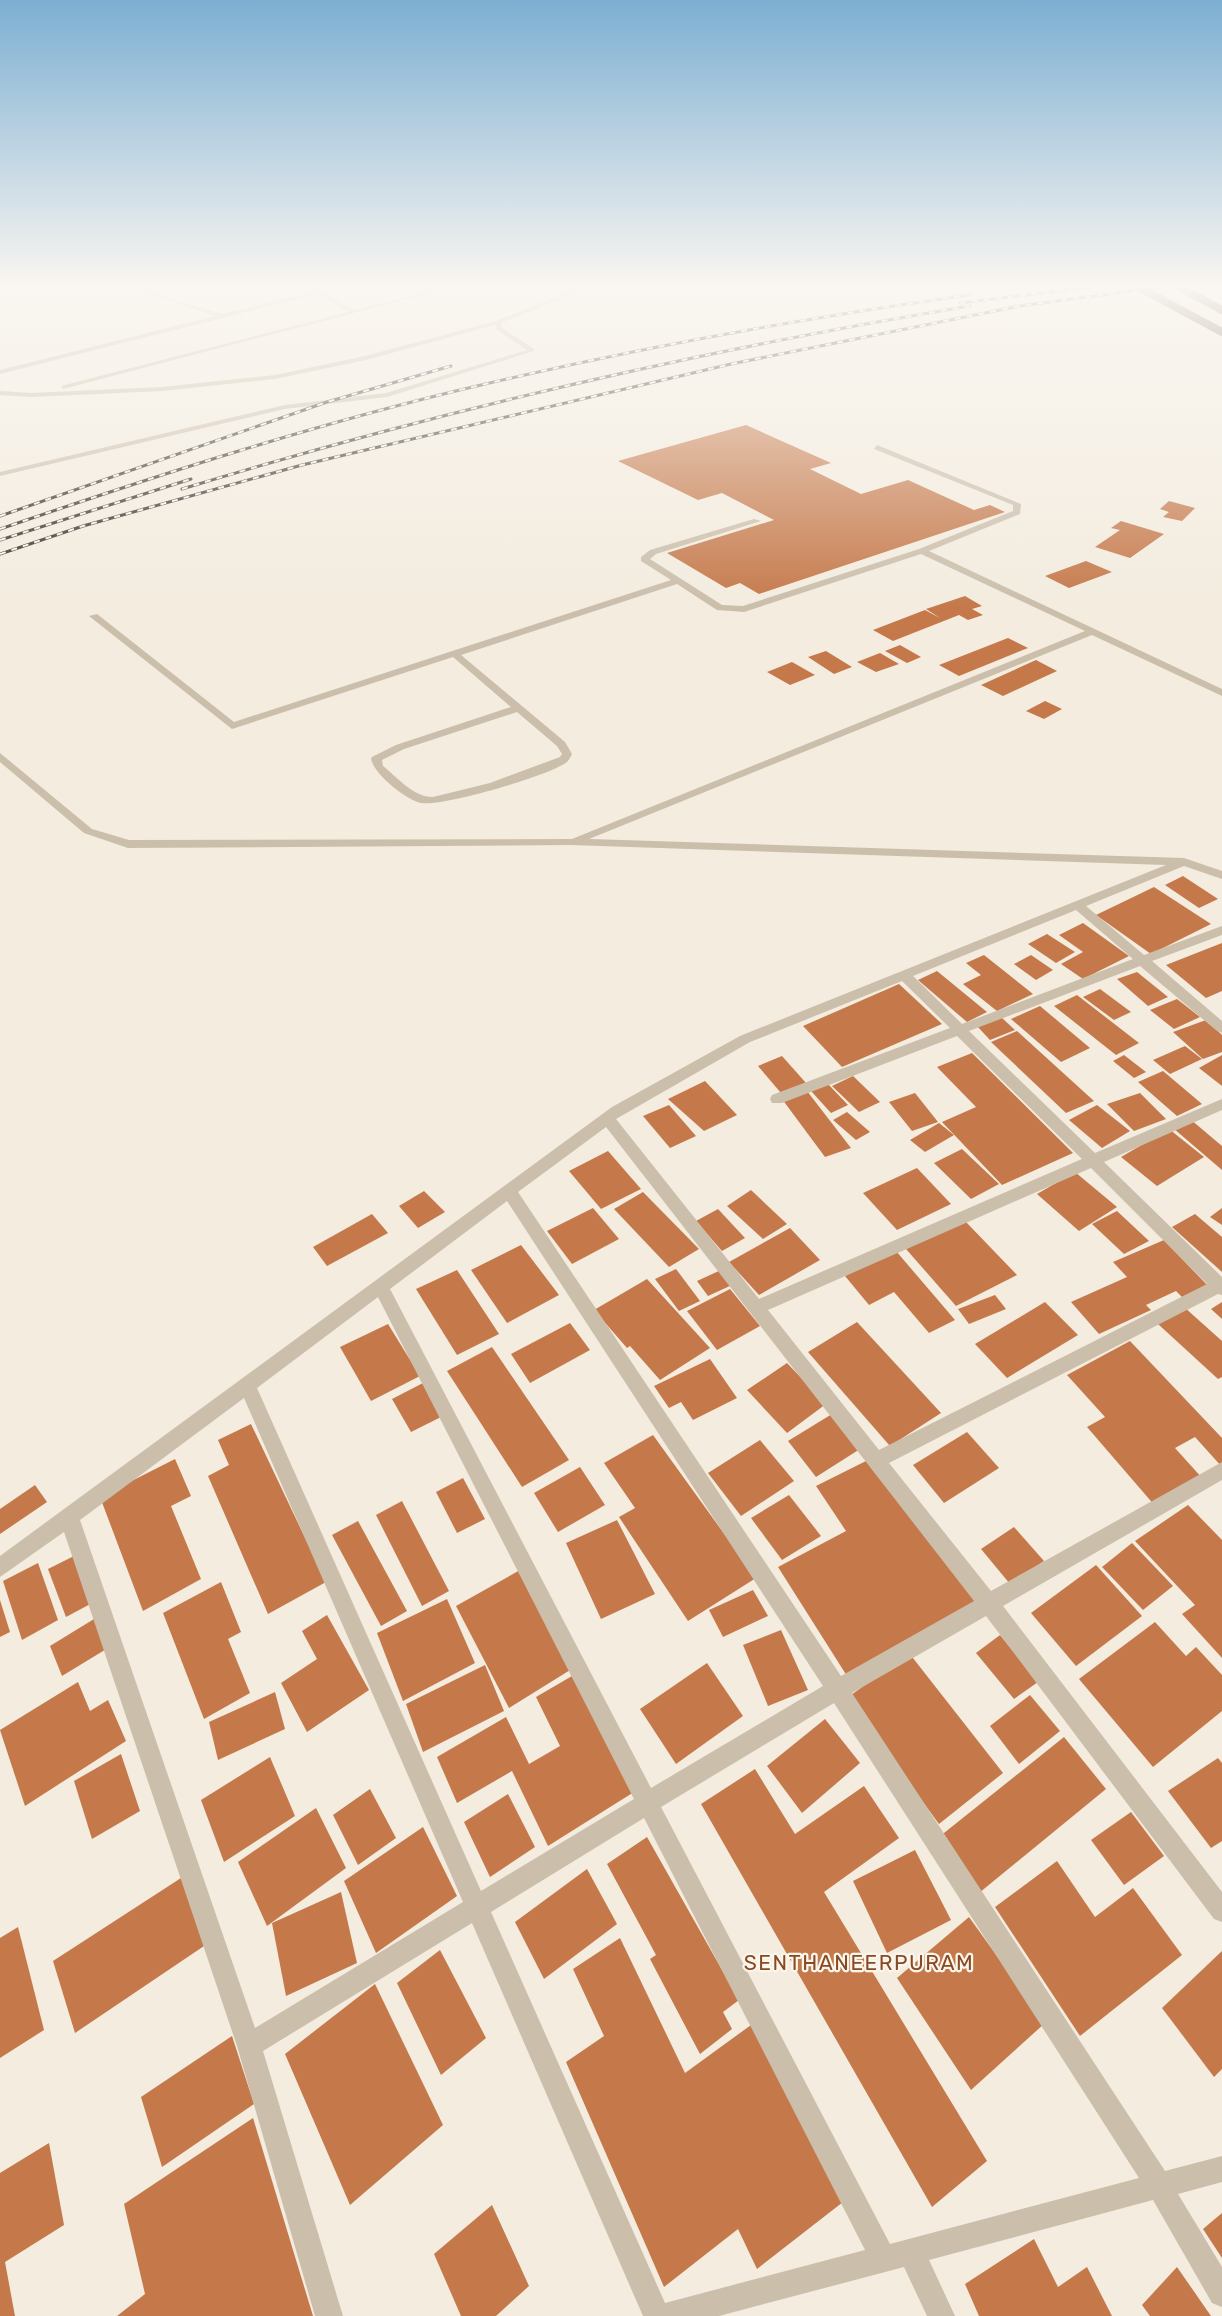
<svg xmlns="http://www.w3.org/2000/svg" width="1222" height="2316" font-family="Rubik,sans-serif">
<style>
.building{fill:#c5794b}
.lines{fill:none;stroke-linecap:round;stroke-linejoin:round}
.minor{fill:#cbbeab;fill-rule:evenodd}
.rail-casing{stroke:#39312a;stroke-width:3}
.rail{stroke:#faf6ec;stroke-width:2;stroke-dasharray:6;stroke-linecap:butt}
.highway-bridge{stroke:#5a4c41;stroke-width:8}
.labels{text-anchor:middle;stroke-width:4.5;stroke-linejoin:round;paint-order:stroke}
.near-neighbourhood-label{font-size:21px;letter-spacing:1.5px;fill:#884923;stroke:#faf6ec}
</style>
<rect width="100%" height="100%" fill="#f3ecdf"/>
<g class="building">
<polygon points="746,425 831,463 810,469 861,494 908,480 974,510 990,505 1005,512 759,594 740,583 726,588 667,553 774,520 722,493 698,500 618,461"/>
<polygon points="1169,501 1195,508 1182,521 1163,517 1169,512 1160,509"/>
<polygon points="1121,521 1164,534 1130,558 1095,547 1120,530 1111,528"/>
<polygon points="1086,561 1112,572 1069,588 1045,576"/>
<polygon points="965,596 982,606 972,609 983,615 968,620 959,615 893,641 873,630 925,610 940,618 926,609"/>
<polygon points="1008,638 1028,648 959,676 939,665"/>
<polygon points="900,645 921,657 907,663 885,651"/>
<polygon points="826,651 852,667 834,674 808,657"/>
<polygon points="880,653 899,664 876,672 857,662"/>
<polygon points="1036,660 1057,671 1003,696 981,685"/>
<polygon points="792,662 815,675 790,685 767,672"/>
<polygon points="1045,701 1062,709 1044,719 1026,711"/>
<polygon points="1183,876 1218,899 1199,908 1165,885"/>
<polygon points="1154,887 1211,924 1151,954 1096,915"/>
<polygon points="1083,923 1129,956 1083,979 1061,964 1083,952 1059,935"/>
<polygon points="1047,934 1075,952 1056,963 1028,944"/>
<polygon points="1222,943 1222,991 1206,998 1166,965"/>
<polygon points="984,955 1033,994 997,1011 963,984 981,975 966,963"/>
<polygon points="1031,955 1053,970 1036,980 1014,964"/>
<polygon points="937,971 987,1012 967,1022 918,980"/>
<polygon points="1137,972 1168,997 1148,1006 1117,979"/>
<polygon points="899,984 942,1024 842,1067 803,1026"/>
<polygon points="1100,989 1131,1012 1114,1020 1083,997"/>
<polygon points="1077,995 1139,1043 1116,1055 1054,1006"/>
<polygon points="1177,999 1200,1017 1174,1029 1150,1010"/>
<polygon points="1040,1006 1090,1048 1061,1062 1011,1019"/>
<polygon points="1001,1017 1015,1030 990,1040 977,1026"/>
<polygon points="1206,1020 1222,1035 1222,1052 1203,1059 1173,1032"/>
<polygon points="1017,1031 1094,1101 1066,1113 991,1042"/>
<polygon points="1185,1046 1202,1059 1170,1074 1153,1060"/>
<polygon points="972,1053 1073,1153 1002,1185 942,1122 976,1107 937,1067"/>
<polygon points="1124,1055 1146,1072 1134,1078 1113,1061"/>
<polygon points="1222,1055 1222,1086 1199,1068"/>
<polygon points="782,1056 806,1083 781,1093 758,1066"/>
<polygon points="1163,1071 1202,1104 1177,1116 1138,1082"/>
<polygon points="853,1076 880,1102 859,1112 832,1086"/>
<polygon points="705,1081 737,1115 704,1131 668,1099"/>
<polygon points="828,1084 848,1105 831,1113 811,1091"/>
<polygon points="807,1091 851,1148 825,1157 782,1099"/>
<polygon points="915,1093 938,1122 912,1131 889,1102"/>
<polygon points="1140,1093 1166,1119 1134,1131 1107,1104"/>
<polygon points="669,1105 696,1136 670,1148 643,1116"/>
<polygon points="1097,1105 1130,1131 1102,1148 1069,1120"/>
<polygon points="847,1112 870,1132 856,1140 833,1120"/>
<polygon points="1190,1119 1222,1146 1222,1170 1173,1128"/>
<polygon points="939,1123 954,1135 925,1152 910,1140"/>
<polygon points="1169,1129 1204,1157 1157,1186 1121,1157"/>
<polygon points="962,1149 999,1184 971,1199 934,1163"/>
<polygon points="608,1151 641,1189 601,1209 569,1171"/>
<polygon points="917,1168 951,1204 897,1230 863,1193"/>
<polygon points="1075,1172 1117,1207 1079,1231 1037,1194"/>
<polygon points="751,1190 787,1224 763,1239 727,1206"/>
<polygon points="424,1191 445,1212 418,1228 399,1206"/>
<polygon points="643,1192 699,1249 669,1267 614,1209"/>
<polygon points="593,1208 619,1239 572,1264 547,1231"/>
<polygon points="1222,1208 1222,1225 1210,1217"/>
<polygon points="718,1209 745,1238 722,1251 696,1221"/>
<polygon points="1117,1211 1149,1241 1124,1254 1092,1224"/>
<polygon points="372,1214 388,1233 327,1266 313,1247"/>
<polygon points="1195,1214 1222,1237 1222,1272 1172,1227"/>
<polygon points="965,1221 1017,1275 956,1306 906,1249"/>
<polygon points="790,1228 820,1260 759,1295 729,1262"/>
<polygon points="1164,1240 1207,1285 1182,1297 1176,1291 1146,1305 1151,1310 1099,1334 1071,1302 1127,1277 1113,1262"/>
<polygon points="521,1245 559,1295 507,1323 471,1270"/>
<polygon points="896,1251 955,1320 929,1333 894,1292 869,1305 845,1276"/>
<polygon points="676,1269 700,1301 679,1311 655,1279"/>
<polygon points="457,1270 499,1334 457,1355 416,1289"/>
<polygon points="721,1270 732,1285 708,1296 697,1281"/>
<polygon points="647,1279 710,1348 660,1380 630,1346 627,1348 594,1310"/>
<polygon points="730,1289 760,1326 717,1350 687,1311"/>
<polygon points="995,1295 1006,1309 969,1324 958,1309"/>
<polygon points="1045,1302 1078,1335 1007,1378 975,1344"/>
<polygon points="1222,1302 1222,1319 1211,1309"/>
<polygon points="1184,1307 1222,1341 1222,1377 1218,1379 1158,1324"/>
<polygon points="857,1322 941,1413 890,1446 808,1352"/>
<polygon points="570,1323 590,1350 530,1383 511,1354"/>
<polygon points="388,1324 420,1376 371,1401 340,1347"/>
<polygon points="1130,1341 1222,1438 1222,1467 1195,1437 1175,1448 1203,1479 1156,1507 1087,1427 1105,1417 1067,1375"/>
<polygon points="492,1347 569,1460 522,1487 447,1371"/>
<polygon points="710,1359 737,1398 693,1420 681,1402 669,1408 654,1386"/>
<polygon points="787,1363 826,1404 787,1433 747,1390"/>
<polygon points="423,1383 443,1416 411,1432 392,1399"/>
<polygon points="832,1414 860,1449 816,1477 788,1441"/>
<polygon points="251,1424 326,1582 268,1614 208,1476 229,1465 218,1440"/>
<polygon points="967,1432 999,1468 944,1503 913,1465"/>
<polygon points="653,1435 756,1578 688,1621 619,1517 635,1508 604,1463"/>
<polygon points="760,1440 794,1481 741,1516 708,1473"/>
<polygon points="872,1458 976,1602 847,1676 778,1567 846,1531 816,1486"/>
<polygon points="175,1459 191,1496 171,1506 201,1579 143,1611 100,1497"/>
<polygon points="580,1467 605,1505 558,1532 534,1493"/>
<polygon points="463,1478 485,1519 457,1533 436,1492"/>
<polygon points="35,1485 47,1502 0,1534 0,1509"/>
<polygon points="789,1495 821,1536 782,1560 751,1518"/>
<polygon points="402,1501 449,1591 422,1606 376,1515"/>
<polygon points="1188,1505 1222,1540 1222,1658 1182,1614 1195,1605 1135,1541"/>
<polygon points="617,1520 655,1594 601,1619 566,1543"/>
<polygon points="358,1521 407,1611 381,1626 332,1535"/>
<polygon points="1014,1527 1044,1561 1010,1584 981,1549"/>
<polygon points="1132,1543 1173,1586 1143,1610 1102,1567"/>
<polygon points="76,1555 94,1602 66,1617 48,1569"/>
<polygon points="38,1563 58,1620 22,1640 3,1581"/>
<polygon points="1096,1565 1142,1616 1076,1666 1031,1613"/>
<polygon points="520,1570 575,1667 509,1708 456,1606"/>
<polygon points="221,1582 241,1632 228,1639 250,1693 204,1719 163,1613"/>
<polygon points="753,1590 768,1616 723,1637 709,1610"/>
<polygon points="447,1599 475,1663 403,1701 377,1633"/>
<polygon points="0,1600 10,1632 0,1637"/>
<polygon points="327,1615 369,1690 307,1732 281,1683 317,1659 302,1631"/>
<polygon points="94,1619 108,1648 62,1676 50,1646"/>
<polygon points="1155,1622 1186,1656 1196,1647 1222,1675 1222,1711 1153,1767 1079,1679"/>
<polygon points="781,1630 808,1690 768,1706 743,1645"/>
<polygon points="1000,1635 1038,1682 1014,1699 976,1653"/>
<polygon points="909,1653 1003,1773 939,1824 847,1698"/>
<polygon points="707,1663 743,1716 676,1764 640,1709"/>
<polygon points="485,1665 504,1711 423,1752 406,1704"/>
<polygon points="572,1676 634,1792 548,1846 512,1771 457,1803 437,1757 506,1717 529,1764 560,1746 536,1697"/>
<polygon points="78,1682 90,1711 108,1700 126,1741 25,1806 0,1730"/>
<polygon points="275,1692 285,1729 218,1760 209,1722"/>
<polygon points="1030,1695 1060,1731 1019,1764 990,1726"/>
<polygon points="825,1719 860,1763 802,1813 767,1766"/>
<polygon points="1064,1737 1106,1789 979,1893 939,1837"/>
<polygon points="121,1754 140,1811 92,1839 74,1781"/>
<polygon points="270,1757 295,1816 224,1862 201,1800"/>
<polygon points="1218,1758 1222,1763 1222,1841 1211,1848 1168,1791"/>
<polygon points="755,1769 795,1834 864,1786 899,1838 824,1892 987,2161 932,2207 701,1804"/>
<polygon points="370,1789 396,1838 358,1865 333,1815"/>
<polygon points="508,1794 535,1847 490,1877 464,1822"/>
<polygon points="316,1808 346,1868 267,1926 238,1862"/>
<polygon points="1131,1812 1164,1856 1124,1885 1091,1840"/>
<polygon points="423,1827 457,1896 376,1953 344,1881"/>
<polygon points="647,1837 739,2000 723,2012 732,2029 700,2054 650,1959 656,1955 607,1864"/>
<polygon points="915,1850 951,1920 887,1953 853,1881"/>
<polygon points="1057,1861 1095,1917 1133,1888 1182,1955 1080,2036 995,1907"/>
<polygon points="587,1869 617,1924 544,1979 515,1922"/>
<polygon points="181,1878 207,1944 75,2033 53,1961"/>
<polygon points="341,1892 357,1963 286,1996 272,1923"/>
<polygon points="969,1917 1045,2023 971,2090 897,1978"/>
<polygon points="18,1927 44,2030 0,2058 0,1938"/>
<polygon points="620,1938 685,2073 751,2025 843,2202 757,2269 738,2229 664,2287 566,2062 604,2036 573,1969"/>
<polygon points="440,1950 486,2038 441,2075 397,1983"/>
<polygon points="1222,1951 1222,2069 1214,2077 1162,2008"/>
<polygon points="375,1984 443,2125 350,2205 285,2054"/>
<polygon points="232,2036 254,2104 162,2167 141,2097"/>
<polygon points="253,2118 313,2316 117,2316 145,2294 124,2204"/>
<polygon points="49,2143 64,2225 5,2262 15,2316 0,2316 0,2173"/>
<polygon points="492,2205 529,2286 496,2316 461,2316 434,2254"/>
<polygon points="1222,2213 1222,2258 1203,2229"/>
<polygon points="1034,2239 1058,2287 1087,2267 1112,2316 979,2316 965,2284"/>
<polygon points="1177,2267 1211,2316 1150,2316 1142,2305"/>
</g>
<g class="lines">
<g class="minor">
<polygon points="348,283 356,283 324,292 354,310 461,283 469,283 63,389 61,386 348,312 318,294 0,374 0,370 215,316 136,290 136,288 222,314"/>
<polygon points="584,283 590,283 580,291 501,323 502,328 534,349 534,351 387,397 285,409 0,476 0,472 285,405 386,393 527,350 497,330 495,325 366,360 275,379 162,391 31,397 0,395 0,391 31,393 162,387 275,375 365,356 496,321 576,289"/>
<path d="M877,445L1021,504L1020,514L929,551L1222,689V696L1092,635L589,839L1184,858L1222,871V879L1184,866L1086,906L1144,955L1222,926V935L1152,961L1222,1021V1033L1217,1031L1140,966L969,1031L1095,1153L1222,1099V1110L1104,1162L1222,1277V1295L1218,1294L889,1463L991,1591L1222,1462V1480L1003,1606L1222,1892V1922L1214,1919L986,1616L852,1693L1165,2171L1222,2156V2182L1178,2194L1222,2267V2307L1212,2303L1153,2200L929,2260L955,2316H927L904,2267L719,2316H643L472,1923L263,2051L343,2316H315L237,2046L64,1532L0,1577V1556L612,1107L740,1036L1166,865L571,845L128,848L84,833L0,762V753L92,829L129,840L572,839L1085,631L921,554L744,612L717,610L677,584L461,655L565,742L572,754C571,756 569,760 567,762C551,775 442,807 421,803C406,800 374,774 371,759L372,757L396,745L511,707L453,657L232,729L89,616L97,614L234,722L671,580L641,561V557L650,550L754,519L761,521L656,554L650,559L722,605L743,606L919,549L1013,511V505L874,449ZM517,712L557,746L562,754L560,757L490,783L433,797C413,797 398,778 383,766L382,760L404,749ZM1076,910L1133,959L962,1024L913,976ZM902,981L950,1028L772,1095L770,1099L772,1103H782L957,1036L1082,1159L759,1299L616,1119L750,1042ZM606,1127L974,1601L841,1676L518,1192ZM1091,1168L1207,1284L879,1450L768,1310ZM507,1201L823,1686L651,1788L390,1289ZM378,1297L634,1799L481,1891L257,1388ZM244,1398L463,1902L255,2028L80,1520ZM834,1703L1139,2178L890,2244L661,1807ZM644,1818L865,2250L665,2303L491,1912Z"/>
</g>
<g class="rail-casing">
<g id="rail">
<polyline points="960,303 1100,286"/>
<path d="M182,489C441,410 703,350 970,306"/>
<polyline points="0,516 327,402 451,366"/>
<path d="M0,529C158,475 318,423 481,385C642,347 805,318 969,295"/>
<polyline points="0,540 191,479"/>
<polyline points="0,554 83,526 302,465 731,364 1020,306 1190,283"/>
</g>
</g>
<use href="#rail" class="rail"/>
<g class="highway-bridge">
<polyline points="1131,283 1222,332"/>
<polyline points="1172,283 1222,310"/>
</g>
</g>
<linearGradient id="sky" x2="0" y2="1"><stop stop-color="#7dafd2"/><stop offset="0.47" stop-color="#faf6f1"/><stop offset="1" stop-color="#faf6f1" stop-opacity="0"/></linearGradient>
<rect width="1222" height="607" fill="url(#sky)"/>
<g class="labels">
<g class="near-neighbourhood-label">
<text x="859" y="1970">SENTHANEERPURAM</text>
</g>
</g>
</svg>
